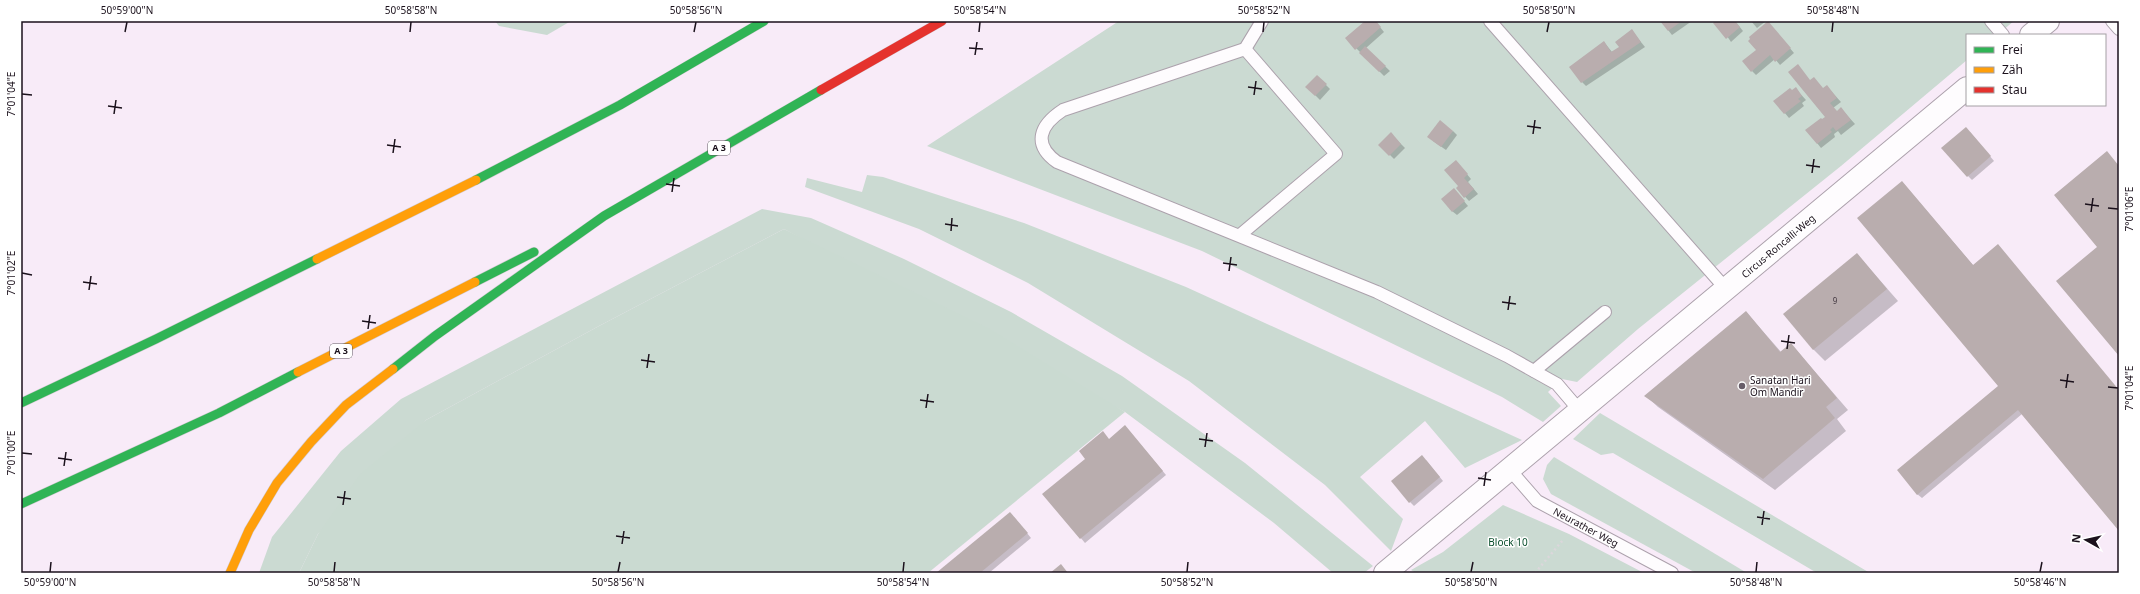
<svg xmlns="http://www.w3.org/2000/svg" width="2140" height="594" font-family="'Noto Sans',sans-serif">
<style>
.green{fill:#cbdad2}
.forest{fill:#cadad1}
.shadow{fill:#0003}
.building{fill:#b9adae}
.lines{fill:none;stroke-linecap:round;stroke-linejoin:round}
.lane-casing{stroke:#aca1ac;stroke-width:14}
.street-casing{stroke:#aca1ac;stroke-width:24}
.fast-casing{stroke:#cfc8cf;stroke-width:10}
.slow-casing{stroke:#cfc8cf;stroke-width:10}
.jam-casing{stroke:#cfc8cf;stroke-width:10}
.path{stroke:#dbd7db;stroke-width:2.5;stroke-dasharray:2 3;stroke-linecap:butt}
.lane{stroke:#fefcfe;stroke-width:12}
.street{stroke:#fefcfe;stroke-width:22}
.fast{stroke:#30b455;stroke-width:9}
.slow{stroke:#ff9f0a;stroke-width:9}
.jam{stroke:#e5322d;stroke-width:9}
.ticks{fill:none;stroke:#1b111c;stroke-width:1.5}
.poi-dot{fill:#685d69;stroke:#fff;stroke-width:1.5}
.labels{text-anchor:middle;stroke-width:3;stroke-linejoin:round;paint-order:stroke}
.number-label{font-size:8px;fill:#423840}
.shield{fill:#fff;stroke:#5f5860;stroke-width:1}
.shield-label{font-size:9px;font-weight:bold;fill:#1b111c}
.street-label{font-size:10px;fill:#1b111c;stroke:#fff}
.poi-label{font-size:10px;fill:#1b111c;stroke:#fff;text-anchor:start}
.park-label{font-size:10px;fill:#084d2b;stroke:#fff}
.neatline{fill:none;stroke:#1b111c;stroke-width:1.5}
.ticks-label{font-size:10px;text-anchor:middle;fill:#1b111c}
</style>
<rect width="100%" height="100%" fill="#f8ebf8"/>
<g class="green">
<polygon points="495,21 571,21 547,35 499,26"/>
<polygon points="1119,21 2014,21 1997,35 1967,35 1967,60 1841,166 1638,329 1577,382 1562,379 1548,392 1561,406 1543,422 1502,397 1202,251 927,146"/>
<polygon points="867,175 883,177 1024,223 1186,287 1522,440 1465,468 1425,421 1360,477 1403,519 1391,551 1325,485 1189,381 1028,283 919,229 805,187 807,178 862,192"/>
<polygon points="762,209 811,218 904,259 1011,312 1122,376 1245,463 1373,566 1364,573 1333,573 1274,523 1125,412 784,229 599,326 426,420 318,534 299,573 259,573 272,537 341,451 401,399"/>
<polygon points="1600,413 1870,573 1817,573 1613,453 1601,455 1573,439"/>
<polygon points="1554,457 1747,573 1696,573 1551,494 1543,479 1547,465"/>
<polygon points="1503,505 1569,534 1644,573 1416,573 1411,570 1443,552"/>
</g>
<polygon class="forest" points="784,229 990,329 1125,412 928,573 299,573 318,534 360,474 426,420 599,326"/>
<g class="shadow">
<polygon points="1366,21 1375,21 1384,32 1366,48 1390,71 1384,76 1346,38"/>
<polygon points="1661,21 1692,21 1672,35"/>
<polygon points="1717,21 1735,21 1743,31 1731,42"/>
<polygon points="1751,21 1766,21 1757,28"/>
<polygon points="1772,27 1794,53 1780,65 1775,59 1756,75 1752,71"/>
<polygon points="1632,31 1645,47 1586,86 1582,82 1604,42 1612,52 1621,47"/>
<polygon points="1317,76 1330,89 1320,100 1307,87"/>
<polygon points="1810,81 1823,89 1831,91 1841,102 1833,108 1837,112 1845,113 1855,124 1841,135 1838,131 1834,134 1835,137 1821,148 1817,143 1822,121 1826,117"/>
<polygon points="1796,89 1806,100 1802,103 1804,106 1789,118 1775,101"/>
<polygon points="1453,131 1457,135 1446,150 1433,141"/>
<polygon points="1970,132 1994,161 1972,180 1968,176"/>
<polygon points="1391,134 1405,148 1394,159 1380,145"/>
<polygon points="1460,166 1471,179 1468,182 1478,194 1469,201 1457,188 1459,186"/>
<polygon points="1902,182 1973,265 2119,390 2119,530 2022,414 1922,498 1917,494 1999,386"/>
<polygon points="1458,194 1468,206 1457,215 1452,211"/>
<polygon points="1857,254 1898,301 1825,361 1813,349"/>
<polygon points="1746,312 1781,352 1791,344 1848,410 1837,419 1846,431 1775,490 1658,407 1646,396"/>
<polygon points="1129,431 1166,475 1085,543 1044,494 1110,440"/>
<polygon points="1426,460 1443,481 1414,506 1410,502"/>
<polygon points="1014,517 1031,538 989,573 937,573"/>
</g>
<g class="building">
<polygon points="1365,21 1376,21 1381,27 1355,50 1345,38"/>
<polygon points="1660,21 1682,21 1668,31"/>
<polygon points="1715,21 1735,21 1740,27 1726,39 1713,23"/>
<polygon points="1768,21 1791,48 1775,62 1770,55 1751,72 1742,61 1756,50 1748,41 1750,39 1749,37"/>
<polygon points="1632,29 1641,42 1581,83 1569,67 1604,41 1611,52 1619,47 1615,42"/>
<polygon points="1365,46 1386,66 1379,72 1359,53"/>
<polygon points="1798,64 1810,80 1814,77 1823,88 1827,85 1837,98 1830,103 1837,111 1841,107 1851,120 1836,131 1833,127 1830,130 1832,132 1817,144 1805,130 1821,118 1822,119 1825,117 1788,72"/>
<polygon points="1317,75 1327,84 1315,96 1305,87"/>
<polygon points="1796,87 1802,96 1798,99 1801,101 1784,114 1773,101 1790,88 1792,90"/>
<polygon points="1440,120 1453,131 1441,147 1427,137"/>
<polygon points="1966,127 1991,156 1967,177 1941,148"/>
<polygon points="1391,132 1401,144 1389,156 1378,145"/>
<polygon points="2107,151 2119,166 2119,356 2056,281 2097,247 2054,195"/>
<polygon points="1456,160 1468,174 1464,178 1474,189 1464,198 1456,188 1458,186 1444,170"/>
<polygon points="1902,181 1973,265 1998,244 2119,390 2119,531 2018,410 1917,495 1897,470 1998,386 1857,218"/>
<polygon points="1454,188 1465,201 1452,212 1441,199"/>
<polygon points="1857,253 1887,289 1813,350 1783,314"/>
<polygon points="1746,311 1780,352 1791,343 1837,398 1826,407 1835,418 1763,479 1644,396"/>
<polygon points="1125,425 1163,471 1080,539 1042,494 1085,459 1079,451 1103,431 1109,439"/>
<polygon points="1422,455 1440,477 1409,503 1391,481"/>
<polygon points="1010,512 1028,533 980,573 936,573"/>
<polygon points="1061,564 1068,573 1050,573"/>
</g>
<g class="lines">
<g class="lane-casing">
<g id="lane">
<path d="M1262,21L1245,49L1063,110C1040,125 1032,144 1057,162L1377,292L1507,356L1557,384L1580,411"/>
<polyline points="1490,21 1726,289"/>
<polyline points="1991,21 2003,35"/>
<polyline points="2112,21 2119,29"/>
<polyline points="1240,235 1336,154 1245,49"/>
<polyline points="1534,371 1605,312"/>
<polyline points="1510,470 1537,501 1672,573"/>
</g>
</g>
<g class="street-casing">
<g id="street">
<polyline points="2031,35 2048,21"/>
<polyline points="1385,573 1967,88"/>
</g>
</g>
<g class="fast-casing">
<g id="fast">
<polyline points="476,180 620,105 764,21"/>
<polyline points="475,282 534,252"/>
<polyline points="393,369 435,336 604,216 821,90"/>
<polyline points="21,403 156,339 317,259"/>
<polyline points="21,504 219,413 298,372"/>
</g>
</g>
<g class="slow-casing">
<g id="slow">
<polyline points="317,259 476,180"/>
<polyline points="298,372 475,282"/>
<polyline points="230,573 249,530 277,483 311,442 346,405 393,369"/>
</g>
</g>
<g class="jam-casing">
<polyline id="jam" points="821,90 942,21"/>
</g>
<polyline class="path" points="1535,573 1563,540"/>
<use href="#lane" class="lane"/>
<use href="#street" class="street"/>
<use href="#fast" class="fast"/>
<use href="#slow" class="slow"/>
<use href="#jam" class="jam"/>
</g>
<path class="ticks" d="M125,32L127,22M410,32L411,22M694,32L696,22M979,32L980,22M1263,32L1264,22M1547,32L1549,22M1832,32L1833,22M969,48L983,49M975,55L977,42M1248,87L1262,89M22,94L32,95M1254,95L1256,81M108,106L122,108M114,114L116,100M1527,126L1541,128M1533,134L1535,120M387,145L401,147M393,153L395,139M1806,165L1820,167M1812,173L1814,159M666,184L680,186M672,192L674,178M2085,204L2099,206M2108,208L2118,209M2091,212L2093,198M945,224L958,226M951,231L952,218M1223,263L1237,265M1229,271L1231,257M22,273L32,275M83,282L97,284M89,290L91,276M1502,302L1516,304M1508,310L1510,296M362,321L376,323M368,329L370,315M1781,341L1795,343M1787,349L1789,335M641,360L655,362M647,368L649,354M2060,380L2074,382M2108,387L2118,388M2066,388L2068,374M920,400L934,402M926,408L928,394M1199,439L1213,441M1205,447L1207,433M22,453L32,454M58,458L72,460M64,466L66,452M1478,478L1491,480M1484,486L1486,472M337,497L351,499M343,505L345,491M1757,517L1770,519M1762,525L1764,511M616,536L630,538M622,544L624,531M50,572L51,562M334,572L335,562M618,572L620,562M903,572L904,562M1187,572L1188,562M1471,572L1473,562M1756,572L1757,562M2040,572L2042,562"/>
<circle class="poi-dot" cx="1742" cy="386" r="4"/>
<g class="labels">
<g class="number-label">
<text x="1835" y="304">9</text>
</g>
<g class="shield">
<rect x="708" y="141" width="22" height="14" rx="3"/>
<rect x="330" y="344" width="22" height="14" rx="3"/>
</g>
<g class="shield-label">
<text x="719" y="151">A 3</text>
<text x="341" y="354">A 3</text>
</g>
<g class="street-label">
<text transform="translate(1778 246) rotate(-40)" y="4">Circus-Roncalli-Weg</text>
<text transform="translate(1586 527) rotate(28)" y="4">Neurather Weg</text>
</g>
<g class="poi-label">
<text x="1750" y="384">Sanatan Hari<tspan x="1750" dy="12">Om Mandir</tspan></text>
</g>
<g class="park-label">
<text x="1508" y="546">Block 10</text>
</g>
</g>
<rect width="2140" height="594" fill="none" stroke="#ffffff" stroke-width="44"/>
<rect x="1966" y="34" width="140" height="72" fill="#ffffff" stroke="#a4a0a4"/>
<rect x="1974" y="47" width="20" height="6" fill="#30b455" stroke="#a4a0a4"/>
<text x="2002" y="54" font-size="12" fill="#1b111c">Frei</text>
<rect x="1974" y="67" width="20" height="6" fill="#ff9f0a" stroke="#a4a0a4"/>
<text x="2002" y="74" font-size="12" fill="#1b111c">Zäh</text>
<rect x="1974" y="87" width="20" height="6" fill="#e5322d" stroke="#a4a0a4"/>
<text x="2002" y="94" font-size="12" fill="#1b111c">Stau</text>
<g transform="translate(2086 540) rotate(278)" stroke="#ffffff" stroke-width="3" paint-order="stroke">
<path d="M0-3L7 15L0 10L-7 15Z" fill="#1b111c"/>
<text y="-6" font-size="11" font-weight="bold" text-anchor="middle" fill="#1b111c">N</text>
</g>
<rect x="22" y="22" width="2096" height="550" class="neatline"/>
<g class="ticks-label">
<text x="127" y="14">50°59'00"N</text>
<text x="411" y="14">50°58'58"N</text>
<text x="696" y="14">50°58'56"N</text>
<text x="980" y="14">50°58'54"N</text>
<text x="1264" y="14">50°58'52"N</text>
<text x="1549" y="14">50°58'50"N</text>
<text x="1833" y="14">50°58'48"N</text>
<text transform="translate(11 94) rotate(-90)" y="4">7°01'04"E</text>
<text transform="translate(2129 209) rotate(-90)" y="4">7°01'06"E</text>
<text transform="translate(11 273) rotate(-90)" y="4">7°01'02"E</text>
<text transform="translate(2129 388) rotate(-90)" y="4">7°01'04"E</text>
<text transform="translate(11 453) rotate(-90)" y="4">7°01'00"E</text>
<text x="50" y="586">50°59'00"N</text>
<text x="334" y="586">50°58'58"N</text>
<text x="618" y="586">50°58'56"N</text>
<text x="903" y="586">50°58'54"N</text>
<text x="1187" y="586">50°58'52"N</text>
<text x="1471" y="586">50°58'50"N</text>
<text x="1756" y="586">50°58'48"N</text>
<text x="2040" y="586">50°58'46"N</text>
</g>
</svg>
